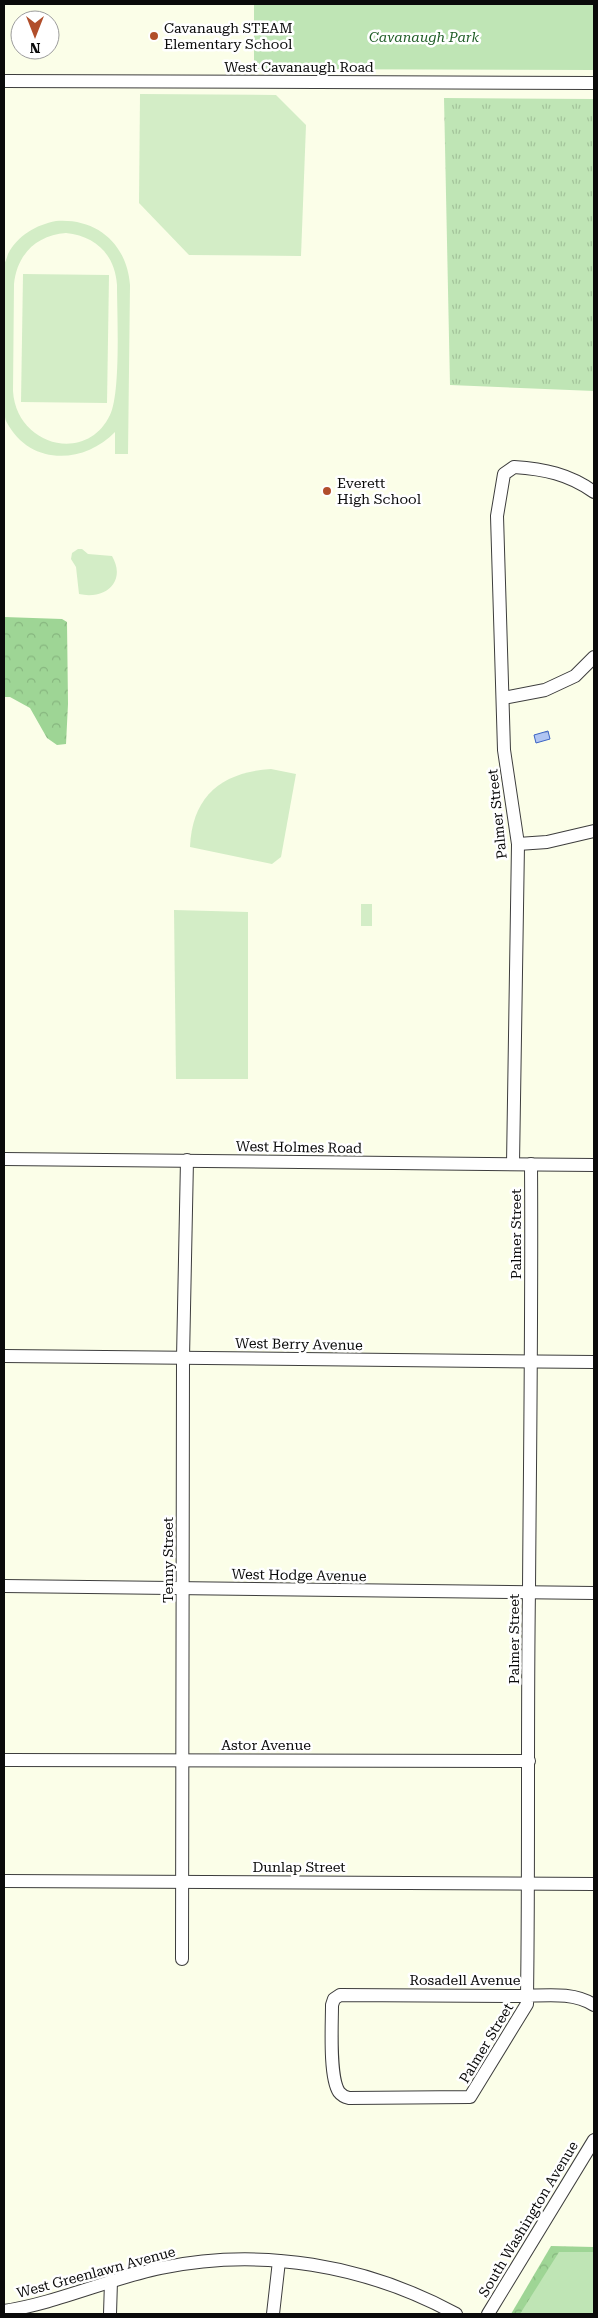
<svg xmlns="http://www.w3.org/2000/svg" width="598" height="2318" font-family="'Roboto Serif',serif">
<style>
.grass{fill:url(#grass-tufts)}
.forest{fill:url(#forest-crowns)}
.park{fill:#bfe5b5}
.pitch{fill:#d3edc6;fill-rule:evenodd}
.water{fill:url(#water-ripples);stroke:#3b63c4}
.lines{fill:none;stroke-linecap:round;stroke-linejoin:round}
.minor-casing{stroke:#3d3d3d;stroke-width:14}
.minor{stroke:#fff;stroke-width:12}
.poi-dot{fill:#b14e2b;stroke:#fff;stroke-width:2}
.labels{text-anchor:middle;stroke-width:5;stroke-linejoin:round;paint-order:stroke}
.poi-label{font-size:14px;fill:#0a0a0a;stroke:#fff;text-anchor:start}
.park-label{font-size:14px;font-style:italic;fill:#1f5d26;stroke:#fff}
.street-label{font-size:14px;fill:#0a0a0a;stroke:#fff}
</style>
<defs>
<pattern id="grass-tufts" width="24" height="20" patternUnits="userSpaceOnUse" patternTransform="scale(1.25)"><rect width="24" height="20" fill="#bfe5b5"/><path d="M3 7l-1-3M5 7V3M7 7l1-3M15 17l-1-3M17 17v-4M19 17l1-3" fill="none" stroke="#a3c39a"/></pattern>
<pattern id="forest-crowns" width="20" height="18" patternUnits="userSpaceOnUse" patternTransform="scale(1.25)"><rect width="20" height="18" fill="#9ed595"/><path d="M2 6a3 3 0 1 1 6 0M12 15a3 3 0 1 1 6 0" fill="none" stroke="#87b67f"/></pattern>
<pattern id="water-ripples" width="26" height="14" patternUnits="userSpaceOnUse" patternTransform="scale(1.25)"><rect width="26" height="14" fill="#b0c5f2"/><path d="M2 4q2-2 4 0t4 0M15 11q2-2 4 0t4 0" fill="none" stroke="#96a8ce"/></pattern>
</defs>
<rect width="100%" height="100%" fill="#fbfee8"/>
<polygon class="grass" points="444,98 594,99 594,391 450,385"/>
<g class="forest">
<polygon points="4,617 62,619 67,622 68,704 66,744 57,745 47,738 30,708 10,697 4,697"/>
<polygon points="551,2246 594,2247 594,2314 511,2314"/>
</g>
<g class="park">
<polygon points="254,4 594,4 594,70 254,69"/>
<polygon points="559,2252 594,2252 594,2314 520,2314"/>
</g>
<g class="pitch">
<polygon points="140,94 276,95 306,125 301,256 189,255 139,203"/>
<path d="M56,221C97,218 127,244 130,285L128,454H115V432C83,465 29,466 6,421C2,413 1,278 4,265C5,262 7,258 8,254C18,235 36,225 56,221ZM66,233C96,236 115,255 117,285C117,314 121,393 110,415C86,465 16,445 13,391L14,284C17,254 37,235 66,233Z"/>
<polygon points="23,274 109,275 107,403 21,402"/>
<path d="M78,549H82L88,554L112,556C127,582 105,600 79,594L76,567L71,559L72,553Z"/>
<path d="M271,769L296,774L281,857L272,864L190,847C192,796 222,772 271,769Z"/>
<rect x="361" y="904" width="11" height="22"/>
<polygon points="174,910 248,912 248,1079 176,1079"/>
</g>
<polygon class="water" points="548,731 550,739 536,743 534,735"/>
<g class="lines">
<g class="minor-casing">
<g id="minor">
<polyline points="4,81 594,83"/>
<polyline points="503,698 545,690 575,676 594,657"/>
<polyline points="518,844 547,842 594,831"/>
<polyline points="4,1159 594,1165"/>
<path d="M513,1164L518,844L504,750L497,516L504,474L514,467C544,469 569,474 594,492"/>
<path d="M531,1164C532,1306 530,1448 529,1590C527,1725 529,1861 527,1996V2004L470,2097L349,2098C345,2097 342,2096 339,2092C329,2077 332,2025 332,2005L334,1999L340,1995L519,1996C544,1996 572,1991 594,2005"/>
<polyline points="4,1356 594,1362"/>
<polyline points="4,1586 594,1593"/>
<polyline points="4,1760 529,1761"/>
<polyline points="4,1881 594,1884"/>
<polyline points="182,1959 183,1358 187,1160"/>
<path d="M4,2311C57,2303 108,2279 161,2268C261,2247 366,2265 456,2314"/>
<polyline points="110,2314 111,2281"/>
<polyline points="273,2314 279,2261"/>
<polyline points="488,2314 594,2140"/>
</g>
</g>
<use href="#minor" class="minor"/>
</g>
<g class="poi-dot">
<circle cx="154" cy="36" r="5"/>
<circle cx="327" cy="491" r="5"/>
</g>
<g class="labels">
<g class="poi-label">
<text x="164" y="33">Cavanaugh STEAM<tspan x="164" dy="16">Elementary School</tspan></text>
<text x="337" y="488">Everett<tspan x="337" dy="16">High School</tspan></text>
</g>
<g class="park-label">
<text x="424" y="42">Cavanaugh Park</text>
</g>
<g class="street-label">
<text x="299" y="72">West Cavanaugh Road</text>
<text transform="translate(497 814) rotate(-96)" y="5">Palmer Street</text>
<text transform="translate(299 1147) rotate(1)" y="5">West Holmes Road</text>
<text transform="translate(516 1234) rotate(-90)" y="5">Palmer Street</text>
<text transform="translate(299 1344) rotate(1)" y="5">West Berry Avenue</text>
<text transform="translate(168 1560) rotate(-90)" y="5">Tenny Street</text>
<text transform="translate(299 1575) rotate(1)" y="5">West Hodge Avenue</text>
<text transform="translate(514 1639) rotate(-90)" y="5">Palmer Street</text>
<text x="266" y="1750">Astor Avenue</text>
<text x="299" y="1872">Dunlap Street</text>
<text x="465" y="1985">Rosadell Avenue</text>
<text transform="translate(486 2043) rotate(-59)" y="5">Palmer Street</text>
<text transform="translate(528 2219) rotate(-59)" y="5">South Washington Avenue</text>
<text transform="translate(96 2272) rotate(-15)" y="5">West Greenlawn Avenue</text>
</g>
</g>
<rect width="598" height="2318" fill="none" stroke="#0a0a0a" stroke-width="10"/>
<g transform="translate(35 35) rotate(180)"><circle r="24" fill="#ffffff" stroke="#9d9d9d"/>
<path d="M0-4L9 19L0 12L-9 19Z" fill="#b14e2b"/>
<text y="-8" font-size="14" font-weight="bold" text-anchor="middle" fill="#0a0a0a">N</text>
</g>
</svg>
